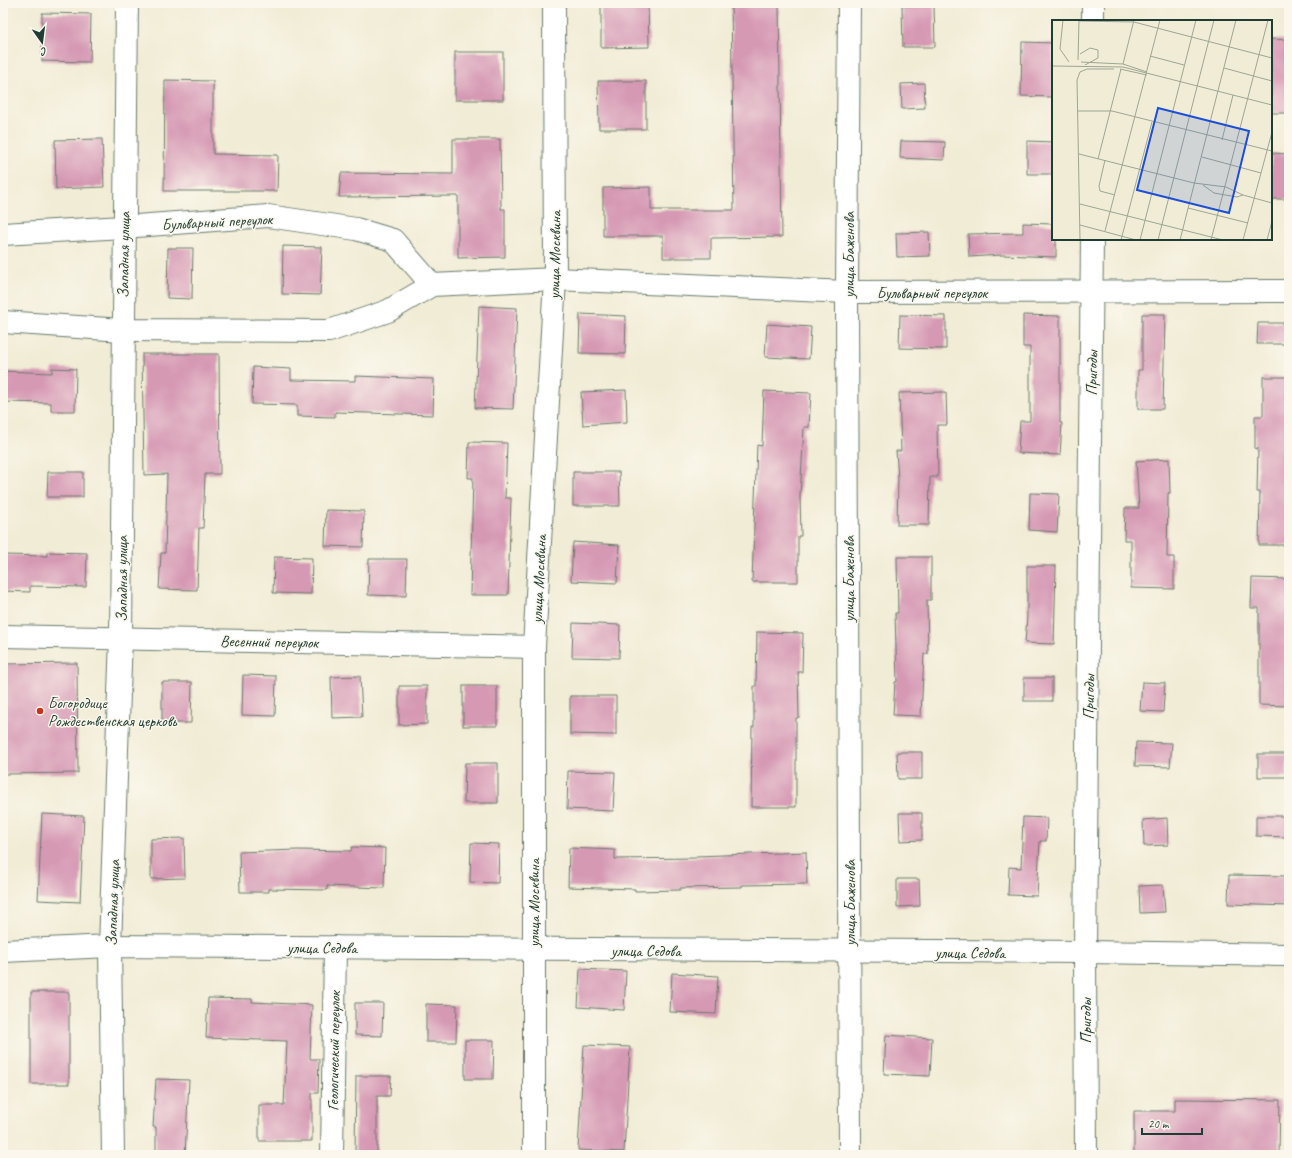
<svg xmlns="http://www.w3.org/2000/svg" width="1292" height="1158" font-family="Caveat,sans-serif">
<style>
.building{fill:#d699b4}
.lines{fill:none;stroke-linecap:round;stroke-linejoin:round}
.minor-casing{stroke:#687a6c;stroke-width:24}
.tertiary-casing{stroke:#687a6c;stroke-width:24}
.minor{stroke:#fff;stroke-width:22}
.tertiary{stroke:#fff;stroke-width:22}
.poi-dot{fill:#c8321e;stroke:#fbf7ec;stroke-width:1.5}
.labels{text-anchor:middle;stroke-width:3;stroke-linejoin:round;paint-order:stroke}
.street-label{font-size:16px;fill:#1f3d34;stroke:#fbf7ec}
.poi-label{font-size:16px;fill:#1f3d34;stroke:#fbf7ec;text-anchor:start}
.inset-road{fill:none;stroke:#9da695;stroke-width:1}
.view{fill:#1d4ed8;fill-opacity:0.15;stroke:#1d4ed8;stroke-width:2}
.inset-edge{fill:none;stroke:#1f3d34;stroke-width:2}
</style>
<rect width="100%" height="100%" fill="#fbf7ec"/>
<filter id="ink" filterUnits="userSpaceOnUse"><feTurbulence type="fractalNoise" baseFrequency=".025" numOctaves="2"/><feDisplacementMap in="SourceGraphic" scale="8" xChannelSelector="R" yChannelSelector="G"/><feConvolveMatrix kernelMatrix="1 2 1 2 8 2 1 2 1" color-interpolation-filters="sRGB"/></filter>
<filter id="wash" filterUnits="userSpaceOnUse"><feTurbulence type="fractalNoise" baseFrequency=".012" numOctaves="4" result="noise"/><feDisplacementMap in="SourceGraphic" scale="16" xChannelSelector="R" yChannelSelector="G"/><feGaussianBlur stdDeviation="0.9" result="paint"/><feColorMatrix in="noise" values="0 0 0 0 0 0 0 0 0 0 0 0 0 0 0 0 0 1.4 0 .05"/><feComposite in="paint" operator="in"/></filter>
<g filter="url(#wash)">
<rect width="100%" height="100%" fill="#f1ecd5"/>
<g id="blocks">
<g class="building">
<polygon points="601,3 648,3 649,47 601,48"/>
<polygon points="731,3 779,3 782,237 711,238 711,258 663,258 663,236 603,236 603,188 651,187 651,210 734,210"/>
<polygon points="934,5 935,47 903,47 902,6"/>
<polygon points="42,13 91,14 90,62 42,61"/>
<polygon points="1271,39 1289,40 1289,113 1271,113"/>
<polygon points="1022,42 1053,43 1053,97 1021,96"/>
<rect x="455" y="52" width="48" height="48"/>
<polygon points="165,80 213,81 213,154 278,155 277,191 164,191"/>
<polygon points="598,81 646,81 646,129 599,129"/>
<polygon points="924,83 925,108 902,109 901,84"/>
<polygon points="102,139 104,187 56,189 55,140"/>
<polygon points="453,139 500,139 501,209 505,209 505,257 458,258 458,196 339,197 341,173 453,174"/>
<polygon points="901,141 945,142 944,160 900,158"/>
<polygon points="1027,141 1053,142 1053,174 1027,174"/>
<polygon points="1271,153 1289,154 1289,199 1271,199"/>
<polygon points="1023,223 1053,224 1053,239 1056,239 1056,257 1002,255 969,257 968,234 1023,233"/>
<polygon points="929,232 930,256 897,257 896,233"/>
<polygon points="283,246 322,247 320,295 282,294"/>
<polygon points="168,248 193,248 192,299 167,298"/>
<polygon points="479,306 517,308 513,409 475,408"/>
<polygon points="580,314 626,316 625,354 579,353"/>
<polygon points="1142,314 1165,314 1163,409 1138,409 1138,370 1142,370"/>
<polygon points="900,315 946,316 946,349 899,348"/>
<polygon points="1023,315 1060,316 1060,423 1062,423 1060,455 1018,453 1020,421 1030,421 1030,347 1023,347"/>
<polygon points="1258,323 1289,323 1289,344 1257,344"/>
<polygon points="767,324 811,327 809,359 765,357"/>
<polygon points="142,354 219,354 220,474 205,474 203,528 199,528 197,590 159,589 161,553 165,553 167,474 144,475"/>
<polygon points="253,367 291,369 291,380 355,381 355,376 434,379 433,415 335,412 335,417 297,416 297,405 252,404"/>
<polygon points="52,368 76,369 75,411 51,411 51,403 3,402 3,371 52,373"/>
<polygon points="1263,377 1289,377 1289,545 1259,545 1260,492 1257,492 1258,448 1255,449 1255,416 1263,416"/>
<polygon points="626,390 627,422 583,425 581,392"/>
<polygon points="764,391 811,393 809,427 804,427 800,496 801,536 798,536 798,582 752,582 757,445 762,446"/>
<polygon points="946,392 947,425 937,425 938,477 930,477 929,525 897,525 898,478 896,451 901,451 899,393"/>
<polygon points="469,442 507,443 505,498 511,498 508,595 470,595 473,478 468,478"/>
<polygon points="1169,459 1170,493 1168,493 1167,557 1174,557 1174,589 1131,588 1131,540 1124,540 1125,508 1139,508 1136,461"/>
<polygon points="48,472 83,472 83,497 47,497"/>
<polygon points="573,472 619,472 620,506 573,506"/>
<polygon points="1030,493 1059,494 1057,532 1029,530"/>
<polygon points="326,510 364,511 363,547 325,546"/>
<polygon points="573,542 619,545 617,583 571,581"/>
<polygon points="47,552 87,553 86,587 30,586 30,592 3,591 3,555 47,556"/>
<polygon points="274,557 312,558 311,594 273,593"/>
<polygon points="897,557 931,557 931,600 927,600 928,654 924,654 921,716 893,715 895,682 897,682 895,613 898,613"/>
<polygon points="369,559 407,559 406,596 368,595"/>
<polygon points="1027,566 1056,566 1054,644 1025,643 1027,617"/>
<polygon points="1252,578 1289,579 1288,706 1259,705 1259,608 1251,608"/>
<polygon points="573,623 620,625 619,658 572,657"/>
<polygon points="757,632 803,633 802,672 798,672 799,717 796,718 796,807 751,807 752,727 754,727 754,686 756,686"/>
<polygon points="77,663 78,773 3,774 3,664"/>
<polygon points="243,675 276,676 275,716 242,715"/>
<polygon points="360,676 362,717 332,718 331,677"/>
<rect x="1024" y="678" width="28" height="23"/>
<polygon points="162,682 192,682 191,723 162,723"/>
<polygon points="1142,682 1165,683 1163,712 1140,711"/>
<polygon points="399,686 427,686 427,724 399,725"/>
<rect x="463" y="686" width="34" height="40"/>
<polygon points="570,696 616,696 616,735 570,734"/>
<polygon points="1136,742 1172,743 1170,767 1135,766"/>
<polygon points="897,752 922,752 922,779 898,779"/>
<rect x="1258" y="754" width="29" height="23"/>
<polygon points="465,763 498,763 498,803 464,803"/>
<polygon points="568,771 615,772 613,811 567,809"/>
<polygon points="899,813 922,813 922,840 900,841"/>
<polygon points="42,814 84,816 80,902 38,900"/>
<polygon points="1256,816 1288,816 1288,837 1256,836"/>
<polygon points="1023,817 1047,818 1046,841 1040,841 1037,896 1008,895 1009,867 1021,868"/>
<polygon points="1167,818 1168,845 1144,846 1143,820"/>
<polygon points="184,838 185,878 151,879 151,839"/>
<polygon points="471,843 499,844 498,883 470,882"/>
<polygon points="352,847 385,848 384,888 327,886 327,890 269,889 269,892 240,892 239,852 298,850 351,851"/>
<polygon points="569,848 615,850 615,859 696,858 696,856 806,852 807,884 742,885 742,887 680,888 680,890 635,891 635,889 568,887"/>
<polygon points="1229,875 1289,876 1289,906 1228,904"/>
<polygon points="897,879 919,879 920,906 897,907"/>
<polygon points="1163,885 1165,912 1140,913 1139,886"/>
<polygon points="580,969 626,971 624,1010 578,1007"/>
<polygon points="672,973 718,976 716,1014 670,1012"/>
<rect x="31" y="992" width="38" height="92"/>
<polygon points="208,998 252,999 252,1002 312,1005 310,1059 319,1059 318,1093 312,1093 312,1141 259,1141 259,1105 284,1105 287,1041 206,1038"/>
<polygon points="355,1003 383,1003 382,1036 355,1035"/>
<polygon points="426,1004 457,1005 456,1042 426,1042"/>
<polygon points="886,1035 932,1038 930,1076 884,1074"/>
<polygon points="465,1040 494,1040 493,1079 465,1079"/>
<polygon points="584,1045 630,1047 624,1152 578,1150"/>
<polygon points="356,1076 391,1076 390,1096 377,1096 377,1154 355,1154"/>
<polygon points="156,1079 189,1080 185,1155 156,1155 156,1127 153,1127"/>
<polygon points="1175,1099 1280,1100 1279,1155 1134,1155 1134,1111 1175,1111"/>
</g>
</g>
</g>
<g filter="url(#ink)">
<use href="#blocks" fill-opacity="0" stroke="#687a6c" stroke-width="1"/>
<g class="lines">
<g class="minor-casing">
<g id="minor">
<polyline points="1093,21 1093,3"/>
<polyline points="3,234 123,227 268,216 356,229 393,240 432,285"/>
<polyline points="3,322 123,330 329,331 388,311 432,285 555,279 847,292 1289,291"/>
<polyline points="3,636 534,647"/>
<polyline points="3,951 110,946 1085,952 1289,955"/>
<polyline points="113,1155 110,946 121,637 127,3"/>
<polyline points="332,1155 335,947"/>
<polyline points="534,1155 534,647 555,279 554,3"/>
<polyline points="1086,1155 1085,952 1092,239"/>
</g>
</g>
<g class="tertiary-casing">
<polyline id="tertiary" points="849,3 847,292 850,1155"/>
</g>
<use href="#minor" class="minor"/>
<use href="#tertiary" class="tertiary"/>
</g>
</g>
<circle class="poi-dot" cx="40" cy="711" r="4"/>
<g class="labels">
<g class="street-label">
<text transform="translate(217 221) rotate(-3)" y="6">Бульварный переулок</text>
<text transform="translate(123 255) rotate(-89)" y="6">Западная улица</text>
<text transform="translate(554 255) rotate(-89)" y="6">улица Москвина</text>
<text transform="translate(848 255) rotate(-90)" y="6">улица Баженова</text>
<text x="932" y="298">Бульварный переулок</text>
<text transform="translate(1091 373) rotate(-89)" y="6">Пригоды</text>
<text transform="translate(121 579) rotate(-90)" y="6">Западная улица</text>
<text transform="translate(538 579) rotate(-87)" y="6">улица Москвина</text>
<text transform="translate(848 579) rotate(-90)" y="6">улица Баженова</text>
<text transform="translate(269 641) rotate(1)" y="6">Весенний переулок</text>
<text transform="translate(1088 697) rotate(-89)" y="6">Пригоды</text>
<text transform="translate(112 903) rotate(-88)" y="6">Западная улица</text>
<text transform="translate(533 903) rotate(-90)" y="6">улица Москвина</text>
<text transform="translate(849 903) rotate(-90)" y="6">улица Баженова</text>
<text x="322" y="953">улица Седова</text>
<text x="646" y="956">улица Седова</text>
<text x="970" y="958">улица Седова</text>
<text transform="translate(1085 1021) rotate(-90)" y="6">Пригоды</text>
<text transform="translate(333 1051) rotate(-89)" y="6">Геологический переулок</text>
</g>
<g class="poi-label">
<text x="48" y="708">Богородице<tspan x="48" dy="18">Рождественская церковь</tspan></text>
</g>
</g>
<g transform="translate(1052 20)">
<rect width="220" height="220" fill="#f1ecd5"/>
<path class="inset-road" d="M11,0L8,29L17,42M27,1L82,2L220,38M28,34L38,28L46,30V38L33,45M98,36L132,45M26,40L27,0M29,42L71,44L95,52M71,44L82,0M0,46L71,47L220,85M172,48L220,61M68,49L95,55M28,52L25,60L28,220M28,52L35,49H62M26,91H60L220,131M170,120L181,75M27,134L142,163L174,167L191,175L220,183M150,137L209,153M46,139L69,49M53,140L47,166L48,171L63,175M151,165L162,173L185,177L191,175M28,184L171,220M136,188L196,203M28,205L84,220M53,211L108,0M69,220L100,102M88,220L144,0M106,220L162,0M128,220L184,0M159,220L216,0M191,220L220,112M215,220L220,201"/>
<path class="view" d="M106,88L197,111L177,193L85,170Z"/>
<rect width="220" height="220" class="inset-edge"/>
</g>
<rect width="1292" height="1158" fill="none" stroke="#fbf7ec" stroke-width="16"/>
<g transform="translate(42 42) rotate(166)" stroke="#fbf7ec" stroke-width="3" paint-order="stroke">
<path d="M0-3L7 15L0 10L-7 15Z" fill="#1f3d34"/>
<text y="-6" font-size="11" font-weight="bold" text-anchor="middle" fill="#1f3d34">С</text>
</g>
<path d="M1142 1128v6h60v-6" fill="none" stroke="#1f3d34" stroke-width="2"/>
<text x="1148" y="1128" font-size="12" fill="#1f3d34" stroke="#fbf7ec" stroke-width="3" paint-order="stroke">20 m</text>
</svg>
